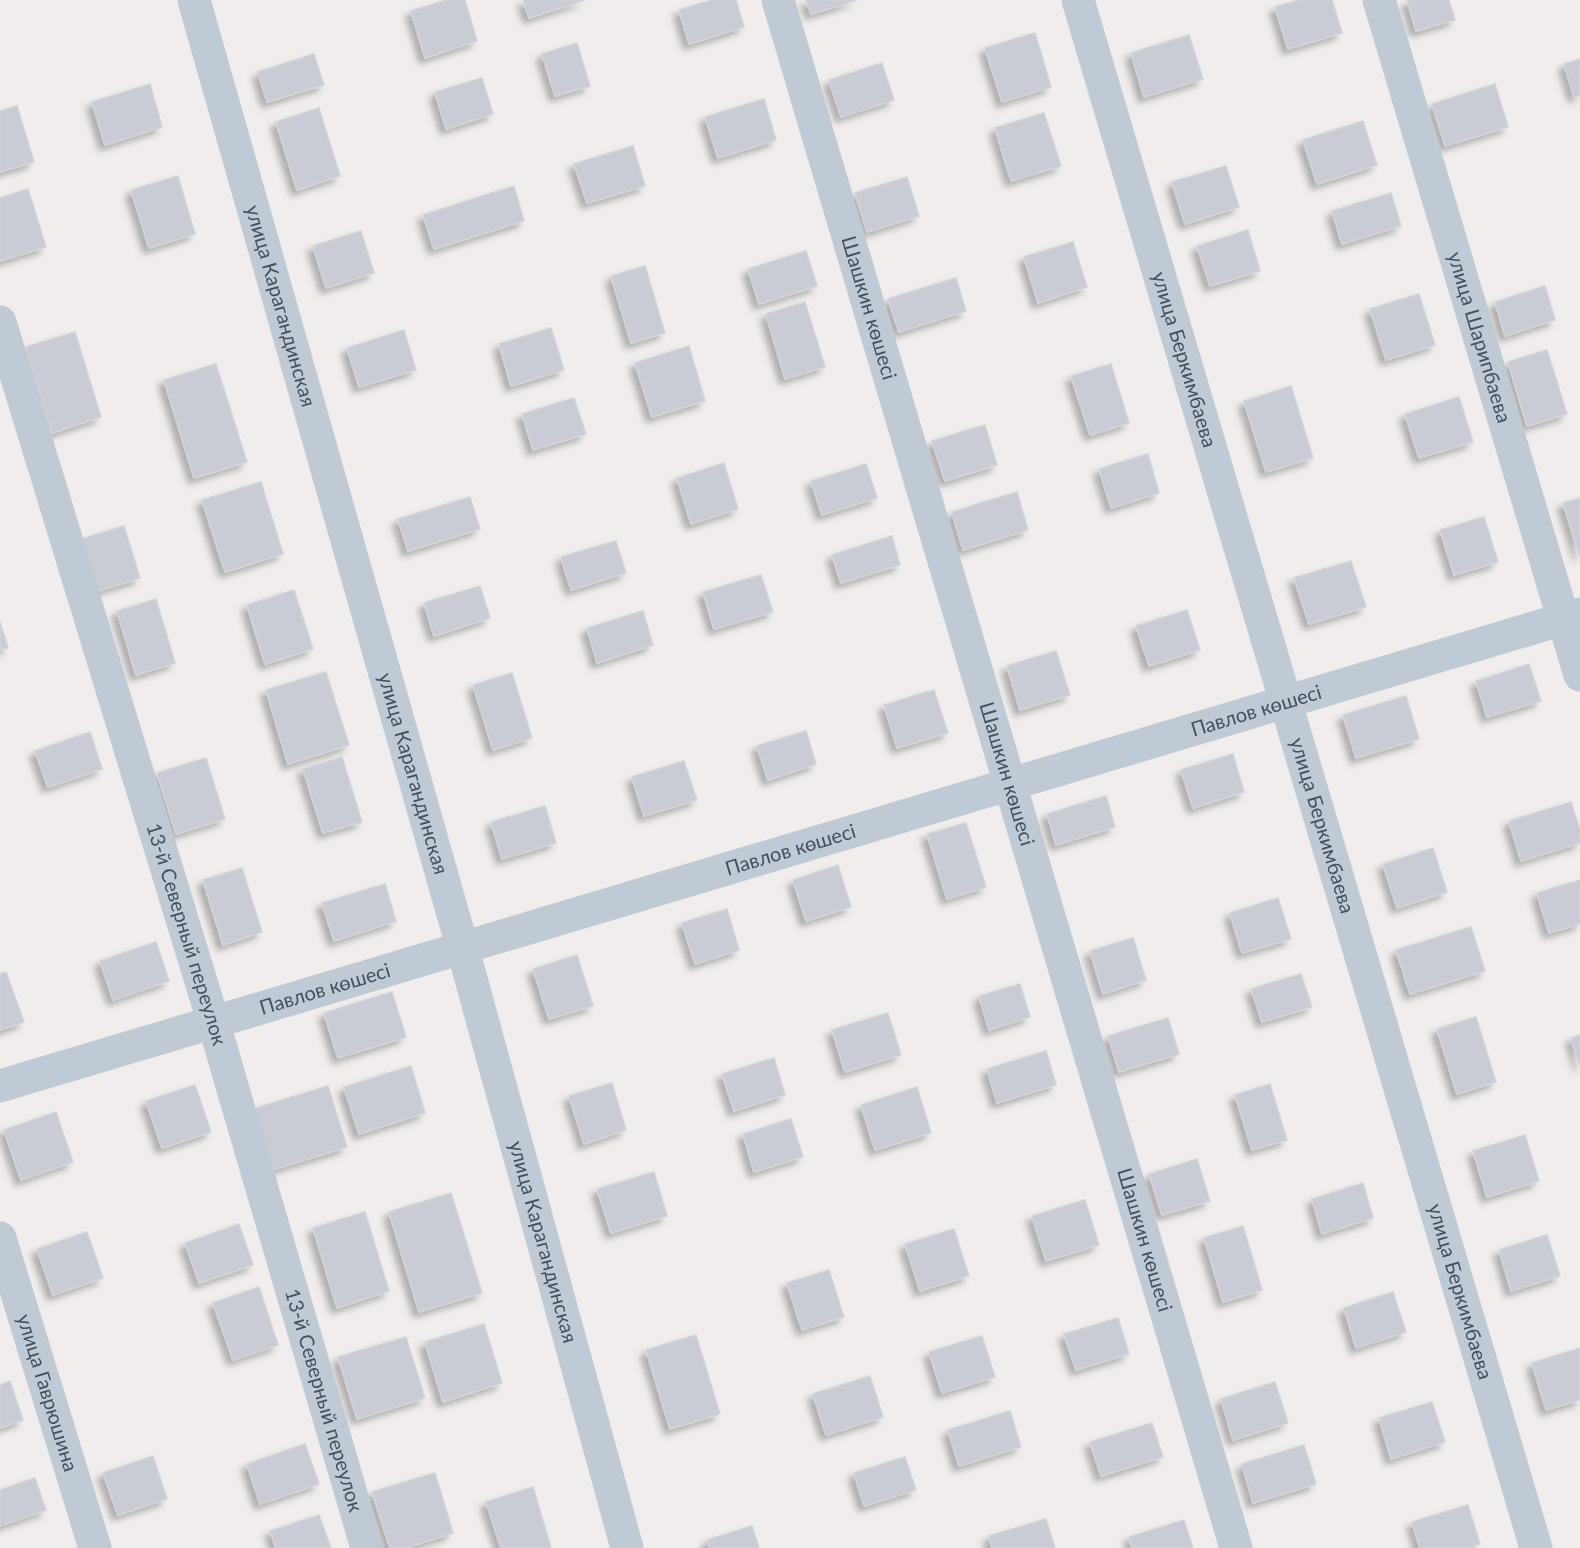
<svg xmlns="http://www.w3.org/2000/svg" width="1580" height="1548" font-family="Lato,sans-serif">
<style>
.building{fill:#c9ccd4;stroke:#d1d3da;stroke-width:1.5;filter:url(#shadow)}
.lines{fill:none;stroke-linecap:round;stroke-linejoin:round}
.minor{stroke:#bfcad5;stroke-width:33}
.labels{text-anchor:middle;stroke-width:4.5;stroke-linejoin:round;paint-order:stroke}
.street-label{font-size:20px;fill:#44505d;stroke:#fff}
</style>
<defs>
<filter id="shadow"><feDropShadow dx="-5.5" dy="5.5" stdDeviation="3" flood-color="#0004"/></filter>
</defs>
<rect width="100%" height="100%" fill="#f1eded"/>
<g class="building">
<polygon points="446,0 465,0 477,41 425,58 411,11"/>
<polygon points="523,0 585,0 529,18"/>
<polygon points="712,0 736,0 744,27 689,44 679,10"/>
<polygon points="806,0 857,0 811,14"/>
<polygon points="1299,0 1332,0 1342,33 1288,49 1275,7"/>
<polygon points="1407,0 1449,0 1455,20 1416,31"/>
<polygon points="1035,33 1051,87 1002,102 985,48"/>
<polygon points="1189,35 1203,79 1144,97 1131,53"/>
<polygon points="577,43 590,86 555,96 542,54"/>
<polygon points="314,54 324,85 267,102 258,72"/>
<polygon points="1580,59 1580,95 1574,97 1564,64"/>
<polygon points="882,63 894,100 841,117 829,80"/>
<polygon points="482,78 493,114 446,129 435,92"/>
<polygon points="150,84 162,127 105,145 92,102"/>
<polygon points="1495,84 1508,127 1445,146 1432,104"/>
<polygon points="764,99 776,140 718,158 705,117"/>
<polygon points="17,106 34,162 0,172 0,111"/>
<polygon points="319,108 340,176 297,190 276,122"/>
<polygon points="1044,113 1061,166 1011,181 995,128"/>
<polygon points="1363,121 1377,165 1317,184 1303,140"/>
<polygon points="633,146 645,186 587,203 574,164"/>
<polygon points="1226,166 1239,207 1185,224 1172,182"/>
<polygon points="178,176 195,234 149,248 131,190"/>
<polygon points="907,177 919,216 867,232 855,193"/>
<polygon points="514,186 524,221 434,249 423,215"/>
<polygon points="28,189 46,247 0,261 0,198"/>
<polygon points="1391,193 1401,226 1342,244 1332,211"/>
<polygon points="1248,230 1260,271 1210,286 1197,246"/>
<polygon points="361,231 374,273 326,288 313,246"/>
<polygon points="1073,242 1087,287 1038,303 1024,257"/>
<polygon points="806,251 817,286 759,304 748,269"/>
<polygon points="645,266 665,333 631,343 611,276"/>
<polygon points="956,278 966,311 899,332 888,299"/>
<polygon points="1545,286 1555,320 1505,336 1495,302"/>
<polygon points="1419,294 1435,345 1386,360 1370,309"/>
<polygon points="805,302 825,367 785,379 766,314"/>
<polygon points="551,328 564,370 511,386 499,344"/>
<polygon points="404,330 416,370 359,387 347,348"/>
<polygon points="75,332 101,417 52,433 26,347"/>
<polygon points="689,346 705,401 652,417 635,363"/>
<polygon points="1547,350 1567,414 1527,426 1508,362"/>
<polygon points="216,364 247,462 194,478 164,380"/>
<polygon points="1111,364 1129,423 1090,435 1071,376"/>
<polygon points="1291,386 1313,458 1266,472 1244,401"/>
<polygon points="1459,397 1473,442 1419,458 1405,414"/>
<polygon points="574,398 586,434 533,450 522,414"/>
<polygon points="985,425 997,465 945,481 932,441"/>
<polygon points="1148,454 1159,493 1111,508 1099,469"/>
<polygon points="724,463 738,509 691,524 677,478"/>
<polygon points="866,464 877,498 822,515 811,481"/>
<polygon points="261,482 283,554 225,572 202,500"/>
<polygon points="1017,492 1028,530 963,550 952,512"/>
<polygon points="470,497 480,529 408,551 398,519"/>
<polygon points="1580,498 1580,557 1563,503"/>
<polygon points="1484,517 1498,562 1454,575 1440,530"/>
<polygon points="124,526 140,578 98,591 82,539"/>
<polygon points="892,536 900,565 841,583 832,555"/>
<polygon points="616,541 626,573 571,590 561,557"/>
<polygon points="1351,561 1366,607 1309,624 1294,578"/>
<polygon points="761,575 773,612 714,629 703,592"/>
<polygon points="480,586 490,618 434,636 424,603"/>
<polygon points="294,590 313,649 265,664 247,605"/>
<polygon points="156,599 175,663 136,675 117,611"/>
<polygon points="1187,610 1200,650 1149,666 1136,626"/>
<polygon points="643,611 653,645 597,663 587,628"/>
<polygon points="0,622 8,648 0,650"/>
<polygon points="1056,651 1070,695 1020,710 1007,666"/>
<polygon points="1529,664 1541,701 1487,717 1476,681"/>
<polygon points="326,672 349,745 288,764 266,690"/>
<polygon points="512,673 532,738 493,750 473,685"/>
<polygon points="934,690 948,733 897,748 884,705"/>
<polygon points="1406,696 1419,739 1356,758 1343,715"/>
<polygon points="806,731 816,764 768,780 757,746"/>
<polygon points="90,732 102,769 48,787 35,751"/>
<polygon points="1233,754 1244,792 1193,808 1181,770"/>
<polygon points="342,757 362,822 323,833 303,769"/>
<polygon points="206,758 225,819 176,834 157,773"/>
<polygon points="684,761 697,800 644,816 632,777"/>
<polygon points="1106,796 1115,827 1056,845 1047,814"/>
<polygon points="1571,802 1580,830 1580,843 1521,861 1509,821"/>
<polygon points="545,806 556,843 502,859 491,822"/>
<polygon points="966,823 986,887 947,899 927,834"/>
<polygon points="1433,848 1447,892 1397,908 1383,864"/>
<polygon points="838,865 851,907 806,921 793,880"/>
<polygon points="242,868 262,932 223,945 203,880"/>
<polygon points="1580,880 1580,924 1549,933 1537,893"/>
<polygon points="385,884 396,921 334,941 322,903"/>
<polygon points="1278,898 1291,939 1242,953 1230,913"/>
<polygon points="727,909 739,950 695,964 682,923"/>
<polygon points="1471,927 1485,971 1410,994 1396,950"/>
<polygon points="1133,938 1146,980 1103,994 1090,951"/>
<polygon points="156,942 169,981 113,1000 100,961"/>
<polygon points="577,955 593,1006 549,1019 533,969"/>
<polygon points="6,972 24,1022 0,1030 0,974"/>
<polygon points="1301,974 1312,1007 1262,1022 1251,989"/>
<polygon points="1020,984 1030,1017 989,1030 979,996"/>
<polygon points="392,992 406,1037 338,1058 324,1013"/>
<polygon points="888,1013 901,1055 845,1072 832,1030"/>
<polygon points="1476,1017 1496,1082 1457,1094 1437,1029"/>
<polygon points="1168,1018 1179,1054 1119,1072 1108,1036"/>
<polygon points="1580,1035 1580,1067 1571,1038"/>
<polygon points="1046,1051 1056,1085 997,1103 987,1069"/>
<polygon points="774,1058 785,1095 734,1111 722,1074"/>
<polygon points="411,1066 425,1113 359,1134 344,1087"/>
<polygon points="612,1083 626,1130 584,1144 569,1096"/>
<polygon points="1270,1084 1287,1140 1252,1150 1235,1095"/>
<polygon points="195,1085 211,1132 162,1148 146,1101"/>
<polygon points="328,1086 347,1147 272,1170 253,1109"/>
<polygon points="917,1087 931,1133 875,1150 861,1105"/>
<polygon points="56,1112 73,1162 21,1180 4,1130"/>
<polygon points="791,1119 803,1157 754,1172 743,1134"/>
<polygon points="1525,1135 1539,1181 1487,1197 1473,1151"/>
<polygon points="1197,1159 1210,1201 1162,1215 1149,1174"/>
<polygon points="654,1172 667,1216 611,1233 597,1189"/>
<polygon points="1363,1183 1373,1218 1322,1234 1312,1199"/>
<polygon points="451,1193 482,1293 419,1312 389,1212"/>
<polygon points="1085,1200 1099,1245 1046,1261 1032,1216"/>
<polygon points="365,1212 389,1291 337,1308 313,1228"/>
<polygon points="239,1224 253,1265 199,1283 185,1243"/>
<polygon points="1243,1226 1262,1290 1223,1302 1204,1238"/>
<polygon points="954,1229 969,1276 920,1291 905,1244"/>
<polygon points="87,1232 103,1278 53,1295 37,1249"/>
<polygon points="1547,1235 1560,1276 1511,1291 1499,1250"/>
<polygon points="829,1270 844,1317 802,1330 787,1283"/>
<polygon points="259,1287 278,1345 233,1360 213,1303"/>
<polygon points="1393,1292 1406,1332 1356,1348 1344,1308"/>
<polygon points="1118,1318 1129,1354 1076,1370 1064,1334"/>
<polygon points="484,1324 502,1383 443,1402 425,1342"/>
<polygon points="696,1335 720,1414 670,1429 646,1350"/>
<polygon points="982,1336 995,1377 942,1393 929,1352"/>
<polygon points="406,1337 425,1398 357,1419 338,1357"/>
<polygon points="1580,1348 1580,1400 1546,1410 1532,1363"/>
<polygon points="870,1376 883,1417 826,1435 813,1394"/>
<polygon points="10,1381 23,1420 0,1428 0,1385"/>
<polygon points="1275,1382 1288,1423 1233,1440 1221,1399"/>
<polygon points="1432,1402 1445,1442 1391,1459 1379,1418"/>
<polygon points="1010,1411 1021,1447 959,1466 948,1430"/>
<polygon points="1152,1423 1163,1457 1101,1476 1090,1442"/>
<polygon points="305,1444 319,1484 260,1504 247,1464"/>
<polygon points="1304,1445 1316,1484 1253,1503 1242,1464"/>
<polygon points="153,1456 167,1499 118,1515 103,1473"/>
<polygon points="905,1457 916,1490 864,1506 854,1473"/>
<polygon points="435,1473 453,1533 406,1548 390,1548 372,1492"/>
<polygon points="35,1478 46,1510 0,1526 0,1490"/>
<polygon points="533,1487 551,1548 501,1548 486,1502"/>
<polygon points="1468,1505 1480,1544 1468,1548 1420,1548 1412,1522"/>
<polygon points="319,1515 331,1548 276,1548 270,1531"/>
<polygon points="1046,1519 1055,1548 992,1548 989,1536"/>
<polygon points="1184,1520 1193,1548 1132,1548 1129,1537"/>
<polygon points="752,1526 759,1548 710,1548 707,1540"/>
</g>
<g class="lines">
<g class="minor">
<path id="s1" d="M194,0L462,946L627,1548"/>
<path id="s2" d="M778,0L1236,1548"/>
<path id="s3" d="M1078,0L1536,1548"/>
<path id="s4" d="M1379,0L1580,675"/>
<path id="s5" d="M0,322L214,1024L367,1548"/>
<path id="s6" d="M0,1086L1580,614"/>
<path id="s7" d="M0,1238L95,1548"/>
</g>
</g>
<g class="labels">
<g class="street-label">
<text dy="7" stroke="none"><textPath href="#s1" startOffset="318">улица Карагандинская</textPath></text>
<text dy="7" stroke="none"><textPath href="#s2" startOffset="321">Шашкин көшесі</textPath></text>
<text dy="7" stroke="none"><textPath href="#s4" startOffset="352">улица Шарипбаева</textPath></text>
<text dy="7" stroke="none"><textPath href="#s3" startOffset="375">улица Беркимбаева</textPath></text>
<text dy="7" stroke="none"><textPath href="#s6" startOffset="1311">Павлов көшесі</textPath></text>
<text dy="7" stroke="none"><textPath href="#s1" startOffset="804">улица Карагандинская</textPath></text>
<text dy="7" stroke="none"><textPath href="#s2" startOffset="807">Шашкин көшесі</textPath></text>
<text dy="7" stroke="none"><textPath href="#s3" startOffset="861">улица Беркимбаева</textPath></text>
<text dy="7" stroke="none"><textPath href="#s6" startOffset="825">Павлов көшесі</textPath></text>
<text dy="7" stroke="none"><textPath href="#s5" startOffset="640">13-й Северный переулок</textPath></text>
<text dy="7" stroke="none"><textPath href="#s6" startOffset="339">Павлов көшесі</textPath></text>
<text dy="7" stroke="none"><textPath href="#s2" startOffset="1293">Шашкин көшесі</textPath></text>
<text dy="7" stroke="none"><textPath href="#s1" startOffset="1290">улица Карагандинская</textPath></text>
<text dy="7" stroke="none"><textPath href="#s3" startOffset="1347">улица Беркимбаева</textPath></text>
<text dy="7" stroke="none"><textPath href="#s7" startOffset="162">улица Гаврюшина</textPath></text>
<text dy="7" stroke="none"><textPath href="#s5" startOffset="1126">13-й Северный переулок</textPath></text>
</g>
</g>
</svg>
